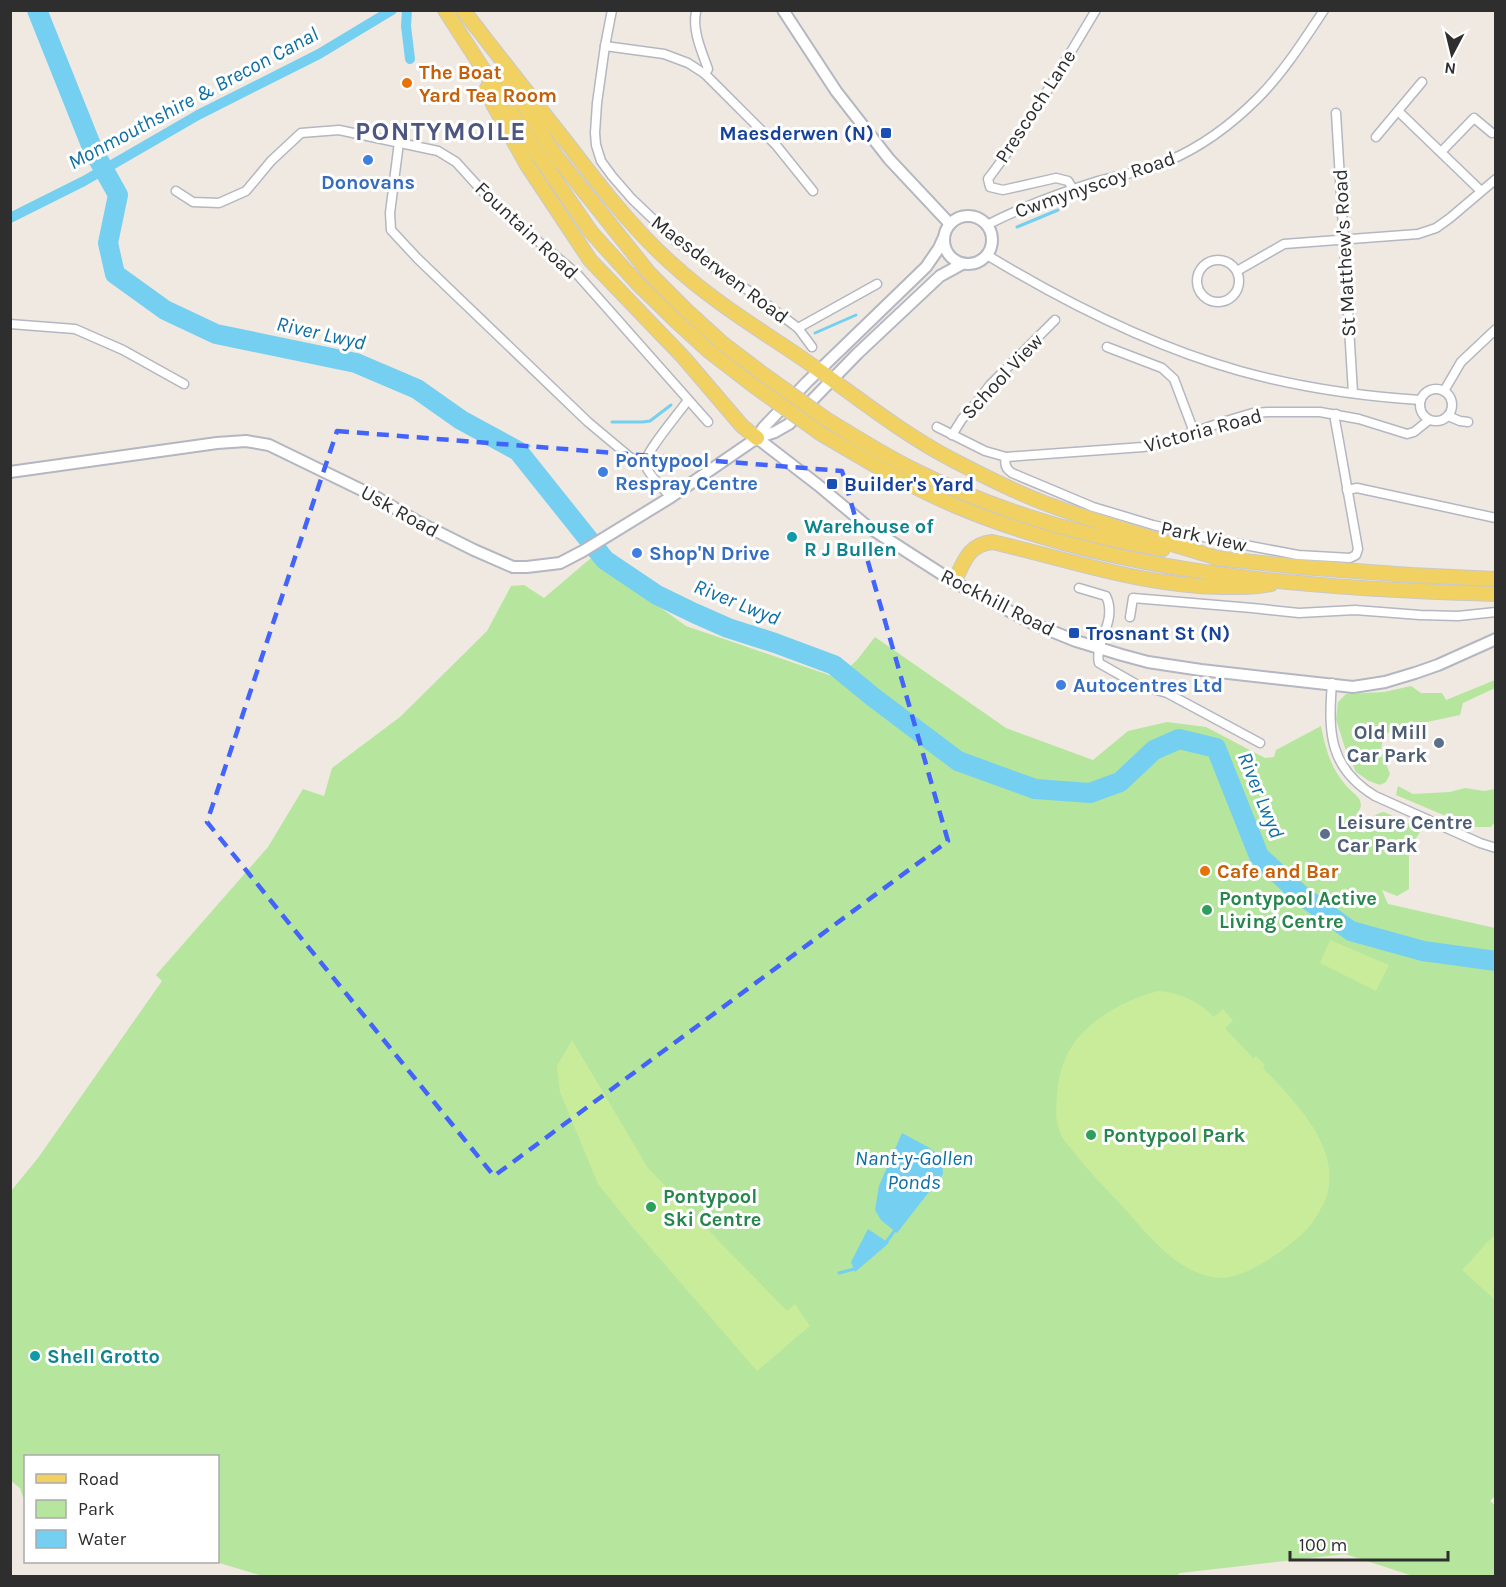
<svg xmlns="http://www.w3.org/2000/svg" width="1506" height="1587" font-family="Karla,sans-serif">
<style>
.green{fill:#b6e59e}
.pitch{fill:#c9ec9a}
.water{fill:#75cff0}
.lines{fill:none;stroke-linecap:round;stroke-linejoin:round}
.stream{stroke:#75cff0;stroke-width:3}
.canal{stroke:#75cff0;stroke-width:10}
.river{stroke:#75cff0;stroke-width:20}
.minor-casing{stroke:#b4b7c1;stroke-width:11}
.tertiary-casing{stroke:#b4b7c1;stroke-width:14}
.primary-casing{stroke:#c9c9c9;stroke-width:16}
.minor{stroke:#fff;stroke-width:8}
.tertiary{stroke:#fff;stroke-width:10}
.primary{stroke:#f2d163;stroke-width:14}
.primary-bridge-casing{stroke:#c9c9c9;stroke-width:16;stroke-linecap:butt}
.primary-bridge{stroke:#f2d163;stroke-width:14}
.marked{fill:none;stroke:#4264fb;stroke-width:4.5;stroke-dasharray:12 8;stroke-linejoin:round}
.food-dot{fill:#e8710a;stroke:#fff;stroke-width:2}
.transit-dot{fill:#1a4fb4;stroke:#fff;stroke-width:2}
.shop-dot{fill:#3f7fe0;stroke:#fff;stroke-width:2}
.culture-dot{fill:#0f9aa8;stroke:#fff;stroke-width:2}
.service-dot{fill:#5c6f8a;stroke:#fff;stroke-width:2}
.leisure-dot{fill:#2e9e5b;stroke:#fff;stroke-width:2}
.labels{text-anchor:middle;stroke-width:6;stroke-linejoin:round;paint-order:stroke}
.food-label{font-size:20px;font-weight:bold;fill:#c56008;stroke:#fff;text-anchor:start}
.street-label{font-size:20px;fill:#2e2e2e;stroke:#fff}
.transit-label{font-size:20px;font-weight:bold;fill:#164399;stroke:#fff;text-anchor:start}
.shop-label{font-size:20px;font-weight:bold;fill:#366cbe;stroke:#fff;text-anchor:start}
.culture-label{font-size:20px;font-weight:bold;fill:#0d838f;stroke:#fff;text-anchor:start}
.service-label{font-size:20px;font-weight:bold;fill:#4e5e75;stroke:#fff;text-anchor:end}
.leisure-label{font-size:20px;font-weight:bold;fill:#27864d;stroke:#fff;text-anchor:start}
.water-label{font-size:21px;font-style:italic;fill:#0d6fa3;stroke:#fff}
.district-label{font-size:26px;font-weight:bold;letter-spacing:1.5px;fill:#4d5680;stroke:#fff}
</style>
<rect width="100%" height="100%" fill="#efe9e1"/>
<g class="green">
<path d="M591,558L686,626L838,678L857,660L875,637L1006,728L1093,760L1128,731L1167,722L1206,727L1265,758L1274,757L1276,750L1321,726C1325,747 1330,766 1344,783C1349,790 1356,794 1360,800L1361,806L1352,827L1364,833C1369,823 1373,813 1384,812L1422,829L1409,849V889L1397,896L1382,890L1388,904L1495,928L1496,1495L1490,1501L1495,1505V1576H1413L1345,1554L1180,1573L1176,1576H263L216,1562H218V1456H26L25,1498L23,1497L20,1488L11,1481V1191L38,1158L162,981L156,975L268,847L303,789L324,796L332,768L400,717L487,631L511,586L524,585L544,598Z"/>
<polygon points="1495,680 1495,688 1463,703 1460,715 1394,729 1383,736 1381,750 1390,774 1386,782 1380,785 1369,781 1356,772 1345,748 1336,719 1338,702 1346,694 1384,692 1411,686 1421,693 1442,693 1446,700"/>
<polygon points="1398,786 1413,794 1450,792 1465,788 1484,791 1495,789 1495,822 1491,827 1472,827 1396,795"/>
</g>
<g class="pitch">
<polygon points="1330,940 1389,965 1376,991 1320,963"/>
<path d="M1159,991C1181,993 1198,1001 1214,1017L1223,1009L1233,1021L1225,1028L1253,1058L1256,1056L1265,1065L1263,1068C1297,1104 1353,1158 1319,1212C1315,1218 1311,1225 1306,1230C1291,1246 1255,1271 1234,1276C1227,1278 1219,1279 1212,1277C1175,1270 1147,1234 1124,1208C1107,1189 1088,1171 1073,1151C1068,1145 1062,1139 1060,1132C1055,1121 1056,1108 1057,1096C1058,1081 1061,1066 1068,1053C1083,1022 1127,998 1159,991Z"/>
<polygon points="572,1040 648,1168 787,1311 795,1304 810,1326 757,1371 635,1230 598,1184 560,1092 557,1066"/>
<polygon points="1495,1234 1495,1300 1462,1270"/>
</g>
<g class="water">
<polygon points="902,1133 928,1147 942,1157 943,1174 897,1233 881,1220 875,1210 879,1186"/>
<polygon points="868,1229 889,1243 855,1272 851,1262"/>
</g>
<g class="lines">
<g class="stream">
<polyline points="1017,227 1058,210"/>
<polyline points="815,333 856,315"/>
<polyline points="612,422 642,422 650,421 671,405"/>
<polyline points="518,451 529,446"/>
<polyline points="887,1241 895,1230"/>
<polyline points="839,1273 854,1269"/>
</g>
<g class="canal">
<polyline points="407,10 406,26 410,59"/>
<polyline points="10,218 84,181 198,115 319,54 392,10"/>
</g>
<polyline class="river" points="37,10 93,150 118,195 108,243 115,274 165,310 216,334 356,363 417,389 461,420 518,451 605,560 657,595 694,613 728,628 775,643 834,665 873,697 958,761 1035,789 1090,793 1120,782 1154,750 1179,739 1216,748 1259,856 1301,895 1351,931 1423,951 1496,961"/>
<g class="minor-casing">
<g id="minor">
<polyline points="612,10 605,46 597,103 595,133 596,145 601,161 612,176 632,199 677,242 749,291 798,328 877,284"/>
<path d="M696,12C692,31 702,52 708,69L705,74"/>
<polyline points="605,46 664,54 688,63 705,74 776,145 813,191"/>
<polyline points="1398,111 1481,191"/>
<polyline points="1336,113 1353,393"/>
<polyline points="1376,137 1422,82"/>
<polyline points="399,142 390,213 391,230 418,259 588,422 631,458 645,463"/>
<polyline points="1441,152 1474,118 1492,133"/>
<path d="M1073,189L1068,181L1056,178L1003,190L990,187L988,179C1028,126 1061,68 1096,10"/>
<polyline points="176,191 193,202 219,203 246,191 271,161 301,133 339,130 438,151 456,162 495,205 577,274 708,422"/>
<path d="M987,225C1022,207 1059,193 1098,181C1121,175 1146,171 1168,161C1201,147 1233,123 1258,98C1283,73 1304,40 1324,10"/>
<path d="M987,255C1066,303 1150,346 1240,371C1298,387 1359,396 1420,400"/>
<circle cx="1218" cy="281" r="21"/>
<polyline points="1237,271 1284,244 1418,234 1436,228 1450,218 1496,179"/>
<polyline points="10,324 75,329 123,350 184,384"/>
<polyline points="798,328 812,347"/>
<polyline points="1107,347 1162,368 1174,379 1194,432"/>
<circle cx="1436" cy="405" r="16"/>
<polyline points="1444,391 1461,362 1496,329"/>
<polyline points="1448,416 1460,421 1468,422"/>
<path d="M937,427L985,451L1006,457C1004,464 1006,469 1012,473L1093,507L1153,525L1208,538L1298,555L1350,558L1356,555L1358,549L1338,436L1335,420L1336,414"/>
<polyline points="952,435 962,419 978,401 990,385 1055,320"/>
<polyline points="1006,457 1143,447 1155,445 1226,421 1253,413 1268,412 1320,412 1359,419 1407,434 1414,432 1429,420"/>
<polyline points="1347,490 1357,488 1496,518"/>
<path d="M671,497C665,491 645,471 645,463C646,451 680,412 688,400"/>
<path d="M1079,588L1106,596C1118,621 1094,643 1099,663L1136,684L1167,693L1260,743"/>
<polyline points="1130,617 1133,598 1252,608 1299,613 1355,610 1420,615 1458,616 1496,612"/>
<path d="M1332,683C1328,733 1329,768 1375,796L1480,843L1496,848"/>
</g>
</g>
<g class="tertiary-casing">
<g id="tertiary">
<polyline points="783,10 836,91 889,159 950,224"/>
<circle cx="968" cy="240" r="24"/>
<polyline points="757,438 818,485 867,526 954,582 1034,624 1076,641 1122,655 1148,662 1201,670 1353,687 1385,682 1415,673 1438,665 1496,639"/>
<polyline points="757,438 763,428 807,382 926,267 939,248 943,239"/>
<polyline points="10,472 217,443 246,441 269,445 374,496 420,523 474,550 513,567 527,567 560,563 583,551 671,497 757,438 775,432 789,424 857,354 940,276 962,264"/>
</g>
</g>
<g class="primary-casing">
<g id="primary">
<polyline points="445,10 537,153 591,232 638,284 676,321 710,352 754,386"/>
<path d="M463,10C498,55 532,99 567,143C599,185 632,228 671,263C711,300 759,329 803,359C852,393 898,431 951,459C982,475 1014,492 1047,504C1104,525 1163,541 1221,559"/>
<polyline points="506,78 556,156 649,273 687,311 721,342 763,374"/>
<polyline points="487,88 493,104 527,165 590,260 684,358 742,426 757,438"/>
<path d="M826,419C855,437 884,455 914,470C992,509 1077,535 1163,549"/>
<path d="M820,433C864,459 908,486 956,506C1125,577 1314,588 1496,594"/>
<polyline points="1215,558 1300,567 1411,575 1496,579"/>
<path d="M954,582C964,563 967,545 992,542C1068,559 1142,586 1221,587C1238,587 1254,588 1271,584"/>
</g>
</g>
<use href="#minor" class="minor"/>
<use href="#tertiary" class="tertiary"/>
<use href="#primary" class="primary"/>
<g class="primary-bridge-casing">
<g id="primary-bridge">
<polyline points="763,374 826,419"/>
<polyline points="754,386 820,433"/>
</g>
</g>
<use href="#primary-bridge" class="primary-bridge"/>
</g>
<path class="marked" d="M337,431L842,471L948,841L494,1176L207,822Z"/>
<g class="food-dot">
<circle cx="407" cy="83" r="6"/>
<circle cx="1205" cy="871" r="6"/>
</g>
<g class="transit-dot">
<rect x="880" y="127" width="12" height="12" rx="3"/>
<rect x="826" y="478" width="12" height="12" rx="3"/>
<rect x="1068" y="627" width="12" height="12" rx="3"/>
</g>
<g class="shop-dot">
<circle cx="368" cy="160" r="6"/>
<circle cx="603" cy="472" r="6"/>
<circle cx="637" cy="553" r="6"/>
<circle cx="1061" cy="685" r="6"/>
</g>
<g class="culture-dot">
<circle cx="792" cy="537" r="6"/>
<circle cx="35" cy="1356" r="6"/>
</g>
<g class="service-dot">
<circle cx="1439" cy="743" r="6"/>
<circle cx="1325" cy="834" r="6"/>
</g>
<g class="leisure-dot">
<circle cx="1207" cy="910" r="6"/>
<circle cx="1091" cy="1135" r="6"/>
<circle cx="651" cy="1207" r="6"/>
</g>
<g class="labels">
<g class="food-label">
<text x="419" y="79">The Boat<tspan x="419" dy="23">Yard Tea Room</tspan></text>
<text x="1217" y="878">Cafe and Bar</text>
</g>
<g class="street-label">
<text transform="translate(1035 106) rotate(-57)" y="7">Prescoch Lane</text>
<text transform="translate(1095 184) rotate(-19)" y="7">Cwmynyscoy Road</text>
<text transform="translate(527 230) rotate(43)" y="7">Fountain Road</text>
<text transform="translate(1344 253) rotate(-93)" y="7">St Matthew's Road</text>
<text transform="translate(720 269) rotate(37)" y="7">Maesderwen Road</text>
<text transform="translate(1002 376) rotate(-47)" y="7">School View</text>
<text transform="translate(1203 430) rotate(-15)" y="7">Victoria Road</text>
<text transform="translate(400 511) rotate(29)" y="7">Usk Road</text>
<text transform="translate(1204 536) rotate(12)" y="7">Park View</text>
<text transform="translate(998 602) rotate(27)" y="7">Rockhill Road</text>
</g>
<g class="transit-label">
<text x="874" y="140" text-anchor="end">Maesderwen (N)</text>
<text x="844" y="491">Builder's Yard</text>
<text x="1086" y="640">Trosnant St (N)</text>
</g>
<g class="shop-label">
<text x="368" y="189" text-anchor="middle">Donovans</text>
<text x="615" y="467">Pontypool<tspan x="615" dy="23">Respray Centre</tspan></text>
<text x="649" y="560">Shop'N Drive</text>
<text x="1073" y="692">Autocentres Ltd</text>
</g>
<g class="culture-label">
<text x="804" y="533">Warehouse of<tspan x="804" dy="23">R J Bullen</tspan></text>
<text x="47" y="1363">Shell Grotto</text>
</g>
<g class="service-label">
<text x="1427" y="739">Old Mill<tspan x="1427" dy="23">Car Park</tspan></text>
<text x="1337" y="829" text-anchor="start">Leisure Centre<tspan x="1337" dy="23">Car Park</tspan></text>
</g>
<g class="leisure-label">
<text x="1219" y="905">Pontypool Active<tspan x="1219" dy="23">Living Centre</tspan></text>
<text x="1103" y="1142">Pontypool Park</text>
<text x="663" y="1203">Pontypool<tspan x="663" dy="23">Ski Centre</tspan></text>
</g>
<g class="water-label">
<text transform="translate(193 98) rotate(-28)" y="7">Monmouthshire &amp; Brecon Canal</text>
<text transform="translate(321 333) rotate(13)" y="7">River Lwyd</text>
<text transform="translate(737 602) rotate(22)" y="7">River Lwyd</text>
<text transform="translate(1261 795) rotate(68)" y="7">River Lwyd</text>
<text x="914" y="1165">Nant-y-Gollen<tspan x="914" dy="24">Ponds</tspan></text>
</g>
<g class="district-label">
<text x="441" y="140">PONTYMOILE</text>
</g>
</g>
<rect width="1506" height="1587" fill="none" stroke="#2e2e2e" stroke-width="24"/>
<rect x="24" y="1455" width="195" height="108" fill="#ffffff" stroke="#ababab" stroke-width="1.5"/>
<rect x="36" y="1474" width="30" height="9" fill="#f2d163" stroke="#ababab" stroke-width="1.5"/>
<text x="78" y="1485" font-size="18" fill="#2e2e2e">Road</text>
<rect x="36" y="1500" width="30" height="18" fill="#b6e59e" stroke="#ababab" stroke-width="1.5"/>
<text x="78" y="1515" font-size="18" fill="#2e2e2e">Park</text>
<rect x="36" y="1530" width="30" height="18" fill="#75cff0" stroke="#ababab" stroke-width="1.5"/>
<text x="78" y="1545" font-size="18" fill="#2e2e2e">Water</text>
<g transform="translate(1452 54) rotate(187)" stroke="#ffffff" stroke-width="4.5" paint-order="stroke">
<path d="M0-4.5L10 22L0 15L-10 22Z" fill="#2e2e2e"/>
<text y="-9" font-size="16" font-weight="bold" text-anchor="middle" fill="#2e2e2e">N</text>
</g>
<path d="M1290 1551v9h158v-9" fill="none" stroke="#2e2e2e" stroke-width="3"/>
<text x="1299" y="1551" font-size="18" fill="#2e2e2e" stroke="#ffffff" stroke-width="4.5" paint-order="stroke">100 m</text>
</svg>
